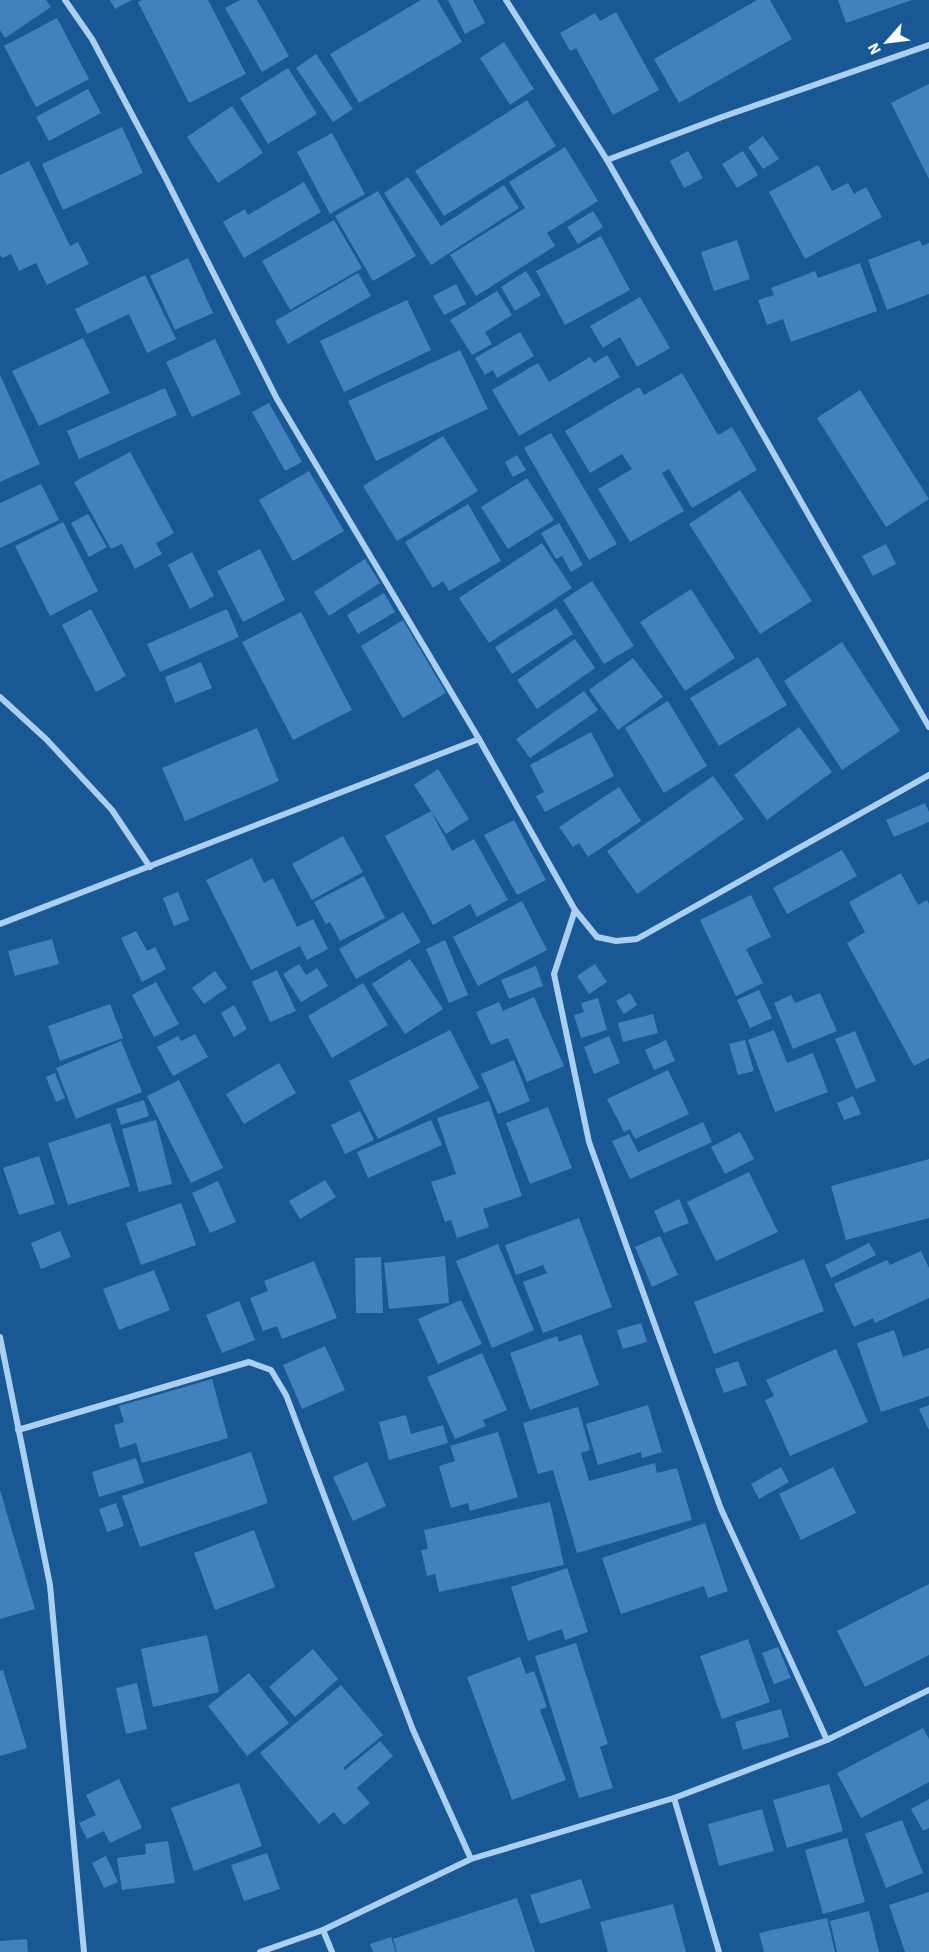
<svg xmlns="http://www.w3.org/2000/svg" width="929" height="1952" font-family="'Source Sans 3',sans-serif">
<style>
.building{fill:#4181bc}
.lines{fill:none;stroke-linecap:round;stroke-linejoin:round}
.street{stroke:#aacff0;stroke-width:6}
</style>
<rect width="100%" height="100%" fill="#185894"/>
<g class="building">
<polygon points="0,0 46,0 51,7 5,38 0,30"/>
<polygon points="110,0 132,0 115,9"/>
<polygon points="141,0 208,0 246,74 189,103 138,2"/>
<polygon points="240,0 257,0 289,56 262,72 225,8"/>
<polygon points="421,0 437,0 462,42 359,103 330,54"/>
<polygon points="448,0 473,0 485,23 465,34"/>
<polygon points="757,0 770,0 792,39 679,103 654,59"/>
<polygon points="838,0 912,0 846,23"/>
<polygon points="616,12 659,90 613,115 576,48 570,51 560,33 595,13 600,21"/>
<polygon points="57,18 89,79 36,107 4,46"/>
<polygon points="504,42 534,89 510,105 480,58"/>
<polygon points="316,54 353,109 333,122 296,68"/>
<polygon points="288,68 317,114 268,144 240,98"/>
<polygon points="929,84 929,179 891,103"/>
<polygon points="88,89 101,113 49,141 36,117"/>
<polygon points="527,100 556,146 444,216 415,171"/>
<polygon points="232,106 263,153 218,183 187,137"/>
<polygon points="122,127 143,173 63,210 42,164"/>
<polygon points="332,133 365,194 330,214 297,152"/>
<polygon points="763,136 779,159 763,169 748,147"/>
<polygon points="565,147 598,201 547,233 555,246 476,296 450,255 525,208 509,182"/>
<polygon points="688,151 703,178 684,188 670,161"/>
<polygon points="743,151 758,175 737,188 722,164"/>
<polygon points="29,161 70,246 78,242 89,264 47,285 36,263 19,271 11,254 2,258 0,255 0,175"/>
<polygon points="818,165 832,191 848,183 854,194 866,187 882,217 805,259 769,192"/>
<polygon points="408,177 441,226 504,185 519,208 431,265 384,193"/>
<polygon points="304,182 321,212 244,258 223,222 245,209 248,215"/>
<polygon points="378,191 416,256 373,281 335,216"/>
<polygon points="593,211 603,227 578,244 567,227"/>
<polygon points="334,220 362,268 290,310 262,261"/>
<polygon points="601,236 630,290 565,325 536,271"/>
<polygon points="737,240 750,279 714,291 701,252"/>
<polygon points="920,240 922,246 929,243 929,294 887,310 868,260"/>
<polygon points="188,258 213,313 175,330 150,276"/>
<polygon points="860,263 877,311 791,342 783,319 767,325 758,300 774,295 771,288 815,271 818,278"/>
<polygon points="526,271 541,295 515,311 501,287"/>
<polygon points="358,273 371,296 288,344 275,321"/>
<polygon points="145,275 176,339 147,353 129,314 87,334 75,309"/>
<polygon points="456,284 466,304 444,315 433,296"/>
<polygon points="497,291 512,315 485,332 492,344 472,355 450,320"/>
<polygon points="640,297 670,348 637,367 620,337 603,348 590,326"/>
<polygon points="407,300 431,350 344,392 320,341"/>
<polygon points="520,332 534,356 497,378 493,370 485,375 475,358"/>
<polygon points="83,338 110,393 39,426 12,371"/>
<polygon points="215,339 241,394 192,417 166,362"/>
<polygon points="460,350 488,409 376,461 348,401"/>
<polygon points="607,355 620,377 519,436 492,390 538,363 549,382 590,357 594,363"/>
<polygon points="682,373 718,435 732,427 757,470 692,508 669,469 662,473 684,511 630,542 598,489 632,469 622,454 590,473 565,431 639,387 644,395"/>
<polygon points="0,375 40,464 0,482"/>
<polygon points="165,388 177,415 79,459 67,431"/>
<polygon points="860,390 929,499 886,527 817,418"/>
<polygon points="269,403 302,462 285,471 252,412"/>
<polygon points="551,433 617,544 589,560 524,448"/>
<polygon points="443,436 478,491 397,541 363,486"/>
<polygon points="130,452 174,533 156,543 162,554 135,569 122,544 111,549 74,482"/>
<polygon points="517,455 526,470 513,477 505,462"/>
<polygon points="309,471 344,531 293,561 259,500"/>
<polygon points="527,478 554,520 508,549 481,507"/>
<polygon points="41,484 59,520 0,548 0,503"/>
<polygon points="740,490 812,601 760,634 689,524"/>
<polygon points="468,504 501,561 449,591 443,581 433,588 405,542"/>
<polygon points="88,514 107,547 89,557 71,523"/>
<polygon points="63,522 98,591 50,616 15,546"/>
<polygon points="559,523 583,565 571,572 562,556 556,559 541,533"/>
<polygon points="542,543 572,588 489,643 459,598"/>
<polygon points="886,544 896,564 873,576 862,556"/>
<polygon points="260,549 285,600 243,622 217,571"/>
<polygon points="192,552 214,596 190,609 168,565"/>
<polygon points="365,559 380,583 329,616 314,592"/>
<polygon points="592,581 634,646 604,664 563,600"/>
<polygon points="691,589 735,658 685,691 640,622"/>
<polygon points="384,593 395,612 358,634 347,615"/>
<polygon points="556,608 573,634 512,674 495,647"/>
<polygon points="91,609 126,676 96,692 62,625"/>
<polygon points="227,609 239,637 160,672 147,644"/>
<polygon points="301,612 352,710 293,740 242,642"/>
<polygon points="403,620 446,693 403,718 361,646"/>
<polygon points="575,639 595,668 537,709 517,680"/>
<polygon points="842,642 900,731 842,770 784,681"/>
<polygon points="758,657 787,705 719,746 690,698"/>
<polygon points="633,658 663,697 618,730 589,690"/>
<polygon points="201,662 212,688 175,703 165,677"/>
<polygon points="584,691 598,710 530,758 516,739"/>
<polygon points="668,701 707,766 664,793 625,728"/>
<polygon points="799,727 832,772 767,820 734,775"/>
<polygon points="257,728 279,781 185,821 162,768"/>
<polygon points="591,732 614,776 545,812 536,796 544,792 530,765"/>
<polygon points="438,769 469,819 446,834 414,785"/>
<polygon points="713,776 744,819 637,894 607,851"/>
<polygon points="619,787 641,821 588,857 579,843 573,847 559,827"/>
<polygon points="925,803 929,812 929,822 894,837 886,820"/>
<polygon points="431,811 452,851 474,839 508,900 477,917 470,904 433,925 385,836"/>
<polygon points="514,820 546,880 517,895 484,835"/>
<polygon points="343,836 363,872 312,900 292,864"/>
<polygon points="842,850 857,876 787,914 773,888"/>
<polygon points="252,858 264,883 273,878 297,927 313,919 328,949 307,960 300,946 251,970 206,880"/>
<polygon points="901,873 918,905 927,900 929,904 929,1058 914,1066 847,943 865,932 849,902"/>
<polygon points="364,876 385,918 340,941 330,922 326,924 314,902"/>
<polygon points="178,892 189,920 174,926 163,898"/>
<polygon points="751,895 771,937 746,949 763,983 736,996 700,920"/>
<polygon points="522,901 547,950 478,986 453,937"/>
<polygon points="403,912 421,942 356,979 339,949"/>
<polygon points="136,931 147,951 155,947 166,969 142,982 121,938"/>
<polygon points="52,939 59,964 15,976 8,951"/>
<polygon points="445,940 468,995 449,1003 426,949"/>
<polygon points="410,959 443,1009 405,1034 372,984"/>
<polygon points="299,964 306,975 317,968 328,986 301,1002 283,974"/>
<polygon points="595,964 607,982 589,994 577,976"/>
<polygon points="536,966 543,986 509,999 501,980"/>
<polygon points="277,970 296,1011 270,1022 252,982"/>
<polygon points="215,971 227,988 204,1004 192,988"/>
<polygon points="156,982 179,1024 154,1037 132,995"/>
<polygon points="363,983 388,1025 332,1058 308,1016"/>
<polygon points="759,990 772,1018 750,1028 737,1000"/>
<polygon points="630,993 637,1005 624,1014 616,1001"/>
<polygon points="820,993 837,1031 793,1049 774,1003 791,995 795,1003"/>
<polygon points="534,997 564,1066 527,1082 508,1038 491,1045 476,1012 499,1002 503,1011"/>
<polygon points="598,998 607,1030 581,1038 574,1015 584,1012 581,1003"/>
<polygon points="110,1004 123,1038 60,1061 48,1026"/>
<polygon points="234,1005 247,1029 234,1037 221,1013"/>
<polygon points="653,1014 658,1033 623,1042 618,1023"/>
<polygon points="450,1030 479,1088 378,1139 349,1081"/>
<polygon points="774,1030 787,1063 813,1053 828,1092 775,1112 748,1040"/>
<polygon points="855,1031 876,1081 856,1089 835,1039"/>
<polygon points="195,1034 208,1057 173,1076 157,1047 178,1036 181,1041"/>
<polygon points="609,1036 620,1063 594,1074 584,1047"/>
<polygon points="666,1040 675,1061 654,1070 645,1050"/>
<polygon points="745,1040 754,1071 738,1075 729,1044"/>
<polygon points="121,1041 142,1092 76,1119 56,1068"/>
<polygon points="514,1060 530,1101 498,1114 481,1074"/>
<polygon points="279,1063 296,1093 244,1124 226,1094"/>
<polygon points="668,1070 689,1114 635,1139 630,1129 624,1132 607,1099"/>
<polygon points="55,1073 65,1098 56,1102 46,1077"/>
<polygon points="179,1080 223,1168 191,1183 147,1096"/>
<polygon points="853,1096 861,1114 844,1120 837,1103"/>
<polygon points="144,1100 149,1116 121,1125 116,1109"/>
<polygon points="489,1101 522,1196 483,1209 489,1227 457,1238 451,1220 445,1222 431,1182 456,1174 437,1118"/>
<polygon points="548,1107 572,1168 530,1184 506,1123"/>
<polygon points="360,1111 374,1140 345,1154 331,1125"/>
<polygon points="156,1120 172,1184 139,1192 122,1129"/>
<polygon points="431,1120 442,1145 368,1178 357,1152"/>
<polygon points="703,1122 712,1142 630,1179 612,1141 629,1134 638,1152"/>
<polygon points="110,1123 130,1186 68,1205 48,1143"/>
<polygon points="740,1132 754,1159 725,1174 711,1147"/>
<polygon points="39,1156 55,1204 19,1215 3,1168"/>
<polygon points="929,1159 929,1218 846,1240 831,1186"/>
<polygon points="749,1172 778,1232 716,1261 687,1202"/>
<polygon points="325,1180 336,1197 300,1219 289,1201"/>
<polygon points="218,1181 236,1222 210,1233 192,1193"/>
<polygon points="679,1199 689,1223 664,1233 654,1211"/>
<polygon points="181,1203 196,1245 141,1265 126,1223"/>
<polygon points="579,1218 612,1307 543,1333 523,1282 547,1273 543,1265 516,1275 505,1245"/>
<polygon points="60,1231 71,1257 41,1269 31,1243"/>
<polygon points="660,1236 678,1275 652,1287 635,1247"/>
<polygon points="869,1243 876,1255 831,1278 825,1265"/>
<polygon points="498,1244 534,1330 492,1348 456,1261"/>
<polygon points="921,1251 929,1268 929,1298 875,1323 873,1318 854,1327 834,1284 887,1260 890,1265"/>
<polygon points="445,1256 449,1303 389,1309 384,1263"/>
<polygon points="381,1257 383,1313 356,1313 355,1258"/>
<polygon points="804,1259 824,1311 714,1354 694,1302"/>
<polygon points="314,1261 337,1318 282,1339 277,1326 263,1331 250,1298 268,1291 264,1281"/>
<polygon points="154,1270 170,1310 119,1330 103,1289"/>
<polygon points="461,1300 482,1344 438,1364 418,1319"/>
<polygon points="239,1301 255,1340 222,1353 206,1315"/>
<polygon points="641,1323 647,1342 623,1349 617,1330"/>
<polygon points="894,1330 903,1357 929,1348 929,1396 881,1412 857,1343"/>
<polygon points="581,1334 599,1385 530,1410 510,1353 557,1336 559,1342"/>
<polygon points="325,1346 345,1390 302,1409 283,1365"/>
<polygon points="836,1349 868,1422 790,1456 765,1400 774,1396 766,1380"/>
<polygon points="482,1353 507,1410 483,1420 486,1426 455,1439 427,1377"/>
<polygon points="738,1361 747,1385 724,1393 715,1369"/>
<polygon points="212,1379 228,1438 142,1463 136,1443 120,1448 114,1425 124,1422 119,1406"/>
<polygon points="648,1405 662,1452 642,1458 641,1452 598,1465 586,1424"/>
<polygon points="929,1405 929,1430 919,1409"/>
<polygon points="578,1407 590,1450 581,1453 589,1481 655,1463 657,1473 677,1468 692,1520 577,1553 553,1470 538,1474 523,1423"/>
<polygon points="406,1415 411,1434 443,1425 448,1443 389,1460 379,1422"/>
<polygon points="498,1432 518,1497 470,1511 468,1503 451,1508 439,1466 455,1461 450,1446"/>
<polygon points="251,1452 268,1503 140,1547 122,1496"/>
<polygon points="136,1458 144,1483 99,1497 92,1472"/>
<polygon points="367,1462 386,1506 353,1521 333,1477"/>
<polygon points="781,1467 789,1482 759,1499 751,1484"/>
<polygon points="833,1467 856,1513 801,1540 779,1494"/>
<polygon points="0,1490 35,1609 0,1619"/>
<polygon points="550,1502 564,1565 439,1592 435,1574 427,1576 421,1550 428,1549 424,1530"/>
<polygon points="116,1503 124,1526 107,1532 99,1509"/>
<polygon points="705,1523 728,1591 708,1598 704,1586 621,1614 602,1558"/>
<polygon points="254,1530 275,1587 215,1610 194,1553"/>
<polygon points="567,1568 588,1632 565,1640 562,1629 528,1641 511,1587"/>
<polygon points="929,1584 929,1655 865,1687 837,1631"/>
<polygon points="207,1635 219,1692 153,1707 141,1649"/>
<polygon points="748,1639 770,1702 722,1719 700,1656"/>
<polygon points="576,1643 608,1744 600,1747 613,1788 579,1798 535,1656"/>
<polygon points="778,1647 791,1678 774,1684 762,1653"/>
<polygon points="313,1649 338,1679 295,1717 269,1687"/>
<polygon points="520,1657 526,1674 534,1671 547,1707 540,1710 566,1780 512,1800 467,1677"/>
<polygon points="3,1670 27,1748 0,1756 0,1671"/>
<polygon points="249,1673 289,1723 247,1756 208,1706"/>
<polygon points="137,1683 147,1729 126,1734 116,1688"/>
<polygon points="341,1685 383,1735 343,1768 345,1770 380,1741 393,1756 357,1788 370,1803 344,1825 334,1812 319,1824 260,1753"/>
<polygon points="781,1709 789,1737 743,1750 735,1722"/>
<polygon points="923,1728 929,1739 929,1782 861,1818 837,1773"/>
<polygon points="119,1779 142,1828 110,1843 104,1831 87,1839 79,1823 96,1815 86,1795"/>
<polygon points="239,1783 262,1846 194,1871 171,1808"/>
<polygon points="829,1784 843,1831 787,1848 773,1800"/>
<polygon points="929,1799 929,1828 923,1831 911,1809"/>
<polygon points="762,1809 774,1851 719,1866 708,1824"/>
<polygon points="902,1820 923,1873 886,1888 865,1834"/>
<polygon points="847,1838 865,1902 823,1914 805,1850"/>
<polygon points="168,1841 175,1883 122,1890 117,1858 146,1854 145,1844"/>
<polygon points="267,1853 280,1889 244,1901 231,1865"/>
<polygon points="106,1856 118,1882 104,1888 92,1863"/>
<polygon points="581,1879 591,1908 540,1924 530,1895"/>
<polygon points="929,1892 929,1952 905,1952 889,1905"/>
<polygon points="517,1898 535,1952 397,1952 393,1939"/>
<polygon points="673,1904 686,1952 608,1952 600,1922"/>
<polygon points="869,1911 879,1952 837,1952 830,1921"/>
<polygon points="827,1918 835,1952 764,1952 759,1933"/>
<polygon points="391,1937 396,1952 373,1952 370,1944"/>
<polygon points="27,1939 28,1952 0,1952 0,1941"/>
</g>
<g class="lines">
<g class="street">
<polyline points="65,0 92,39 165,177 277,399 479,739 575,910 597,937 616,941 637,939 929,775"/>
<polyline points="506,0 607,160 929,727"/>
<polyline points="607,160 722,117 929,45"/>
<polyline points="0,697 46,739 112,810 150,867"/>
<polyline points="575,910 554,974 589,1142 721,1509 827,1740"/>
<polyline points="0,924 479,739"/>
<polyline points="0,1337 50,1585 84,1952"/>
<polyline points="18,1430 249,1362 271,1370 286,1395 413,1730 471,1859"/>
<polyline points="674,1798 719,1952"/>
<polyline points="323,1930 332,1952"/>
<polyline points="260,1952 323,1930 471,1859 674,1798 827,1740 929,1690"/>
</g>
</g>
<g transform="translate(887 42) rotate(242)" stroke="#185894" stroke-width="4.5" paint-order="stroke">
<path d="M0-4.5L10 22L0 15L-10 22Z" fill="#ffffff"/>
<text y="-9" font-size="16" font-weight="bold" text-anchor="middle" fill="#ffffff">N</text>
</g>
</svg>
